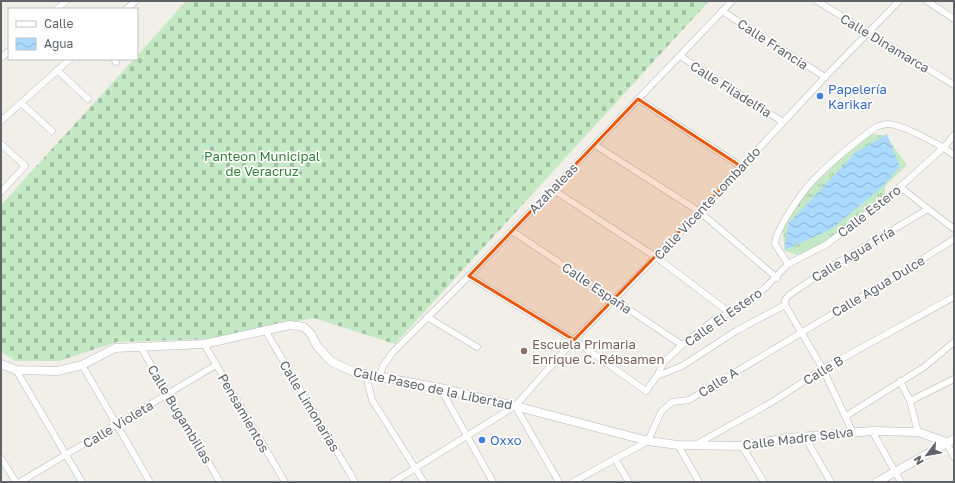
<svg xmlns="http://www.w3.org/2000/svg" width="955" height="483" font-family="'Golos Text',sans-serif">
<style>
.grass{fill:url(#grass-tufts)}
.cemetery{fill:url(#cemetery-stones)}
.water{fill:url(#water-waves)}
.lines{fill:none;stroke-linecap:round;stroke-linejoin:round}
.minor-casing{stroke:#b5b8bc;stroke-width:7}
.tertiary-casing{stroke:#b5b8bc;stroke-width:9}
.minor{stroke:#fff;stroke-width:6}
.tertiary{stroke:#fff;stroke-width:8}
.marked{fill:#e8590c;fill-opacity:0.2;stroke:#e8590c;stroke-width:3;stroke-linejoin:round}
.shop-dot{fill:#3f7fe0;stroke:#fff;stroke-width:1.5}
.education-dot{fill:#8d6e63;stroke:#fff;stroke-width:1.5}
.labels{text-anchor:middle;stroke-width:3.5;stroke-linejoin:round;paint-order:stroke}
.street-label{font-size:13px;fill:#5f6368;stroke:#fff}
.shop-label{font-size:13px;fill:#366cbe;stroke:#fff;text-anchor:start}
.park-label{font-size:13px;fill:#348238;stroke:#fff}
.education-label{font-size:13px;fill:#785e54;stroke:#fff;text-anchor:start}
</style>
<defs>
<pattern id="grass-tufts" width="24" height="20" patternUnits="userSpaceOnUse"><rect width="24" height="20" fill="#c5e8c5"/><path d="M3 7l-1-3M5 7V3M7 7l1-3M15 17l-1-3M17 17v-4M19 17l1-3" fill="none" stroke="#a3c0a4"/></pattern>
<pattern id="cemetery-stones" width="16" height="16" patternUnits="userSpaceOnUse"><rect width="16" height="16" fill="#c5e8c5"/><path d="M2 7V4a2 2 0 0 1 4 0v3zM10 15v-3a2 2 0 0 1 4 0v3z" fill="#a3c0a4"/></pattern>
<pattern id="water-waves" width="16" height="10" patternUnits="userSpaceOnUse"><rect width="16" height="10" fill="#aadaff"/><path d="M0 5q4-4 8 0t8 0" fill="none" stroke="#8eb4d2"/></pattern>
</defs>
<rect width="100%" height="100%" fill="#f1efe8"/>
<polygon class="grass" points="872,134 886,136 907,165 885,186 885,198 806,258 785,251 782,227 792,205 863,137"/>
<polygon class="cemetery" points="186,1 709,1 395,344 314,318 206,339 117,342 59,361 15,361 1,351 1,205 134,59 137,59 137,56"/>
<polygon class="water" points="887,134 900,167 880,189 830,230 784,250 789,223 856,152"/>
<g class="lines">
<g class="minor-casing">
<g id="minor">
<polyline points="817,1 954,85"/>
<polyline points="927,1 954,19"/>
<polyline points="57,9 66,1"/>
<polyline points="126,9 136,1"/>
<polyline points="722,11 825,77"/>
<polyline points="680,56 783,122"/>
<polyline points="1,58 9,51"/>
<polyline points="114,59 116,62"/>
<polyline points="57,70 88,99"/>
<polyline points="638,99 742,167"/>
<polyline points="21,103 52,131"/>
<polyline points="1,121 70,59"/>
<polyline points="1,144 25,166 1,192"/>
<polyline points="595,145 700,212 777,278"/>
<polyline points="900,187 954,229"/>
<polyline points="552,189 656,257 730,313"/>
<polyline points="512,231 682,345"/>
<path d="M788,264L775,244C775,231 799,197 808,186C826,166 854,143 876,127C880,126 884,124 888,124C901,124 943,146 954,155"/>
<polyline points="469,276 574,340 646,391 657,376 682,366 736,331 785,305"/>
<polyline points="785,305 785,300 789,295 835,264 928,209"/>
<polyline points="785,305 823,369 852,431"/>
<polyline points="427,317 477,347"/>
<polyline points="265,330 355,482"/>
<polyline points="204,344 285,482"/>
<polyline points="140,346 220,482"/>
<polyline points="82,365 150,482"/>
<polyline points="16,370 82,482"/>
<polyline points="366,375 372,400 424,482"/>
<polyline points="657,376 664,362 682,345 715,319 730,313 765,288 788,264 827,244 857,221 900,187 944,147 954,135"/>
<polyline points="379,378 383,366 393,352 469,276 732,1"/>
<polyline points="900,381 910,401 918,432"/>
<polyline points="440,388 493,482"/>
<polyline points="910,401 954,379"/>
<polyline points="515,406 559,482"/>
<polyline points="846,416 924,367 954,342"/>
<polyline points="872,431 901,482"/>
<polyline points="804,436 831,482"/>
<polyline points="946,442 954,457"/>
<polyline points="678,445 699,482"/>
<polyline points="695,445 772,402 823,369 954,297"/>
<polyline points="742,446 764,482"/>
<polyline points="1,458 16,482"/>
<polyline points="615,459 629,482"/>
<polyline points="20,482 216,365"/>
<polyline points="393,482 515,406 574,340 700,212 825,77 899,1"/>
<polyline points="573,482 648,441 661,412 672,402 689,400 886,282 954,239"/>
</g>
</g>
<g class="tertiary-casing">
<g id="tertiary">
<polyline points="1,364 16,370 57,371 82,365 115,348 204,344 290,325 304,327 311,334 317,346 332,362 354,372 440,388 515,406 648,441 678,445 742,446 787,438 872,431 918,432 946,442"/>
<polyline points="877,482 954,439"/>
</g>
</g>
<use href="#minor" class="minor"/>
<use href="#tertiary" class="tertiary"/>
</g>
<path class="marked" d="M638,99L742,167L574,340L469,276Z"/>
<g class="shop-dot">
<circle cx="820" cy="96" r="4"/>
<circle cx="482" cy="440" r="4"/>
</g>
<circle class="education-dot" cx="524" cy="351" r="4"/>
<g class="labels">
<g class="street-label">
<text transform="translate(885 43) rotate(31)" y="5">Calle Dinamarca</text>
<text transform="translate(773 44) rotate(33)" y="5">Calle Francia</text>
<text transform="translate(731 89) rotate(32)" y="5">Calle Filadelfia</text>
<text transform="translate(553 188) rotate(-46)" y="5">Azahaleas</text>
<text transform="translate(707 203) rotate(-47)" y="5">Calle Vicente Lombardo</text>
<text transform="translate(869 211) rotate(-38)" y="5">Calle Estero</text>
<text transform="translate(853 254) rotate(-31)" y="5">Calle Agua Fría</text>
<text transform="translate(878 286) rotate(-31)" y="5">Calle Agua Dulce</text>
<text transform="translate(597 288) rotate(34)" y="5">Calle España</text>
<text transform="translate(723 317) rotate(-35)" y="5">Calle El Estero</text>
<text transform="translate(823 370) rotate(-31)" y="5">Calle B</text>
<text transform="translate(718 382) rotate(-32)" y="5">Calle A</text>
<text transform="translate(433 388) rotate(12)" y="5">Calle Paseo de la Libertad</text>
<text transform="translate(310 406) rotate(59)" y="5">Calle Limonarias</text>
<text transform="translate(244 413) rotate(60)" y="5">Pensamientos</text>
<text transform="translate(180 414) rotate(59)" y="5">Calle Bugambilias</text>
<text transform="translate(118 424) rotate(-31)" y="5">Calle Violeta</text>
<text transform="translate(798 438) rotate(-7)" y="5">Calle Madre Selva</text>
</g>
<g class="shop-label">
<text x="828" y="94">Papelería<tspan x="828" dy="15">Karikar</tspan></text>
<text x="490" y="445">Oxxo</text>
</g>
<g class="park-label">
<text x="262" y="161">Panteon Municipal<tspan x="262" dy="15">de Veracruz</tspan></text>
</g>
<g class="education-label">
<text x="532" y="349">Escuela Primaria<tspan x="532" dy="15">Enrique C. Rébsamen</tspan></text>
</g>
</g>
<rect width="955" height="483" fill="none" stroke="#5f6368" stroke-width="4"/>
<rect x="8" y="8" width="130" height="52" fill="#ffffff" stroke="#bfc1c3"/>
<rect x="16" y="21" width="20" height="6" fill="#ffffff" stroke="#bfc1c3"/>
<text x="44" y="28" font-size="12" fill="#5f6368">Calle</text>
<rect x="16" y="38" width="20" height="12" fill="url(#water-waves)" stroke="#bfc1c3"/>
<text x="44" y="48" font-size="12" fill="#5f6368">Agua</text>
<g transform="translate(927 455) rotate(238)" stroke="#ffffff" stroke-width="3" paint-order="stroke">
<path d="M0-3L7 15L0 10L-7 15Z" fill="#5f6368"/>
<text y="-6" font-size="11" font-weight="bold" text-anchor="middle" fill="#5f6368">N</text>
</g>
</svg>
